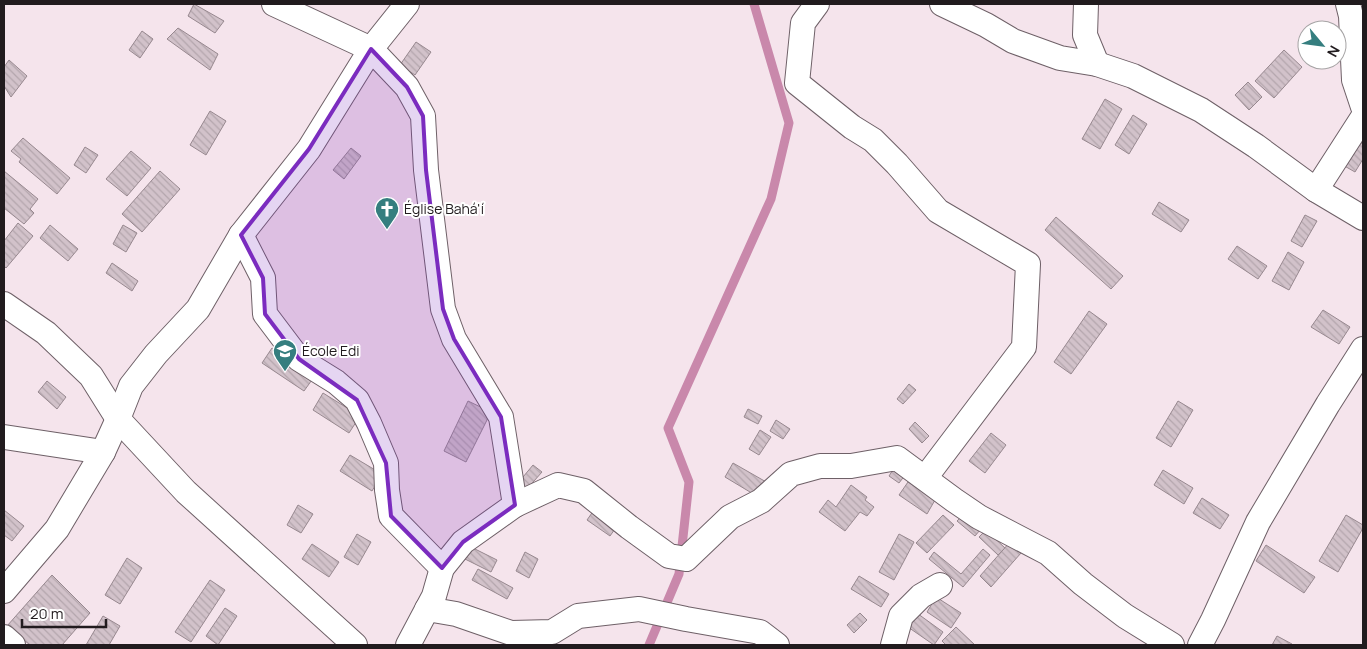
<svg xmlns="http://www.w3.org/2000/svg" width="1367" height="649" font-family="Manrope,sans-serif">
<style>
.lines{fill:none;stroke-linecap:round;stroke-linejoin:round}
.stream{stroke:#c988ab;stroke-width:9}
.building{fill:url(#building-back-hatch);stroke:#97888f}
.minor-casing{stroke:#6e6067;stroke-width:26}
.minor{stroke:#fff;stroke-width:24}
.marked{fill:#7b2cbf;fill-opacity:0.2;stroke:#7b2cbf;stroke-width:4;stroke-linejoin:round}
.labels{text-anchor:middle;stroke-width:4;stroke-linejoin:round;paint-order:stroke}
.poi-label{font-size:14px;fill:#211b1e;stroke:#fff;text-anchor:start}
</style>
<defs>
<pattern id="building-back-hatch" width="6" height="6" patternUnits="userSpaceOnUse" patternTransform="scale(1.25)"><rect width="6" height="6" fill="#d2c2ca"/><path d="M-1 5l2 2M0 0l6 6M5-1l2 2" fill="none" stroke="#b4a6ad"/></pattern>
</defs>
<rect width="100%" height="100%" fill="#f5e4ec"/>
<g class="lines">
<polyline class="stream" points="649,645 679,574 689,482 668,428 771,199 789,123 754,4"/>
</g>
<g class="building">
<polygon points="194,4 224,21 215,33 188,16"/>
<polygon points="178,28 218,54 210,70 167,39"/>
<polygon points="142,31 153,39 140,58 129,50"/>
<polygon points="416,42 431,52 415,75 400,65"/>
<polygon points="1284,50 1302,67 1274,98 1255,81"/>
<polygon points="9,60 27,76 11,97 4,86 4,67"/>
<polygon points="1248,82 1262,97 1249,110 1235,95"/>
<polygon points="1105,99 1122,109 1100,149 1082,139"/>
<polygon points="210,111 226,121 206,155 190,145"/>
<polygon points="1133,115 1147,124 1129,154 1115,145"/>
<polygon points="23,138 70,178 57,194 19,162 21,159 11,151"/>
<polygon points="1356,140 1363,144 1363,159 1355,172 1341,164"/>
<polygon points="85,147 98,155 86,173 74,165"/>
<polygon points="351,148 361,156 344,179 333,170"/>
<polygon points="131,151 151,168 127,196 106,179"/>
<polygon points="4,171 38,199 30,209 34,213 24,224 4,208"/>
<polygon points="160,171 180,189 142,232 122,214"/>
<polygon points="1159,202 1189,220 1181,232 1152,214"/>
<polygon points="1305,215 1317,221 1302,247 1291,241"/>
<polygon points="1056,217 1123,276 1111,289 1045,230"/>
<polygon points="18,223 33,236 6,268 4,266 4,241"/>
<polygon points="50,225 78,249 68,261 40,238"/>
<polygon points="123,225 137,233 126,252 113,244"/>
<polygon points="1237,246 1267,266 1258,279 1228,259"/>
<polygon points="1288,252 1304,262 1289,290 1272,281"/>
<polygon points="112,263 138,281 132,291 106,273"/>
<polygon points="1323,310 1350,327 1339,344 1311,327"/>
<polygon points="1089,311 1107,324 1071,374 1054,362"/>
<polygon points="272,348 314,377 304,391 262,363"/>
<polygon points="47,381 66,397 57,409 38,392"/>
<polygon points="909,384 916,390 903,404 897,399"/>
<polygon points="323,393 360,416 349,433 313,410"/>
<polygon points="468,401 491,412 466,462 444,451"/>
<polygon points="1178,401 1193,410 1171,447 1156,438"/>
<polygon points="748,409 762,416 758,424 744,417"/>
<polygon points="776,420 790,429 783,439 770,431"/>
<polygon points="915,422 929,436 922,443 909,429"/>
<polygon points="760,430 771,437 759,455 749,449"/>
<polygon points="991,433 1006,445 985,473 969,461"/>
<polygon points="350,455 382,474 372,491 340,471"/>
<polygon points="898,462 909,470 899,483 889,476"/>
<polygon points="733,463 768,483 760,498 725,477"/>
<polygon points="533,465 542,472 526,490 518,483"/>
<polygon points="1163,470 1193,488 1184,504 1154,485"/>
<polygon points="908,482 935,500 927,514 899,495"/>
<polygon points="851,485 867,497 865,500 874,507 867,516 860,512 845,531 819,512 828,500 836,507"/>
<polygon points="1202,498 1229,515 1220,529 1193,513"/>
<polygon points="298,505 313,514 301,533 287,525"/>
<polygon points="4,510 24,526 12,541 4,535"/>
<polygon points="594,510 617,526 610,536 587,520"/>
<polygon points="943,515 954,525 927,553 916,543"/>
<polygon points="963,515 980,530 975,536 957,521"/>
<polygon points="1346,515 1363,525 1363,528 1338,572 1319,561"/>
<polygon points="986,530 1005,548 998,555 979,537"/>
<polygon points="357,534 371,542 358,565 344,557"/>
<polygon points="899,534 914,542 894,580 879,572"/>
<polygon points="1010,542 1021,553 991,587 980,576"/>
<polygon points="312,544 339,562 329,577 302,559"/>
<polygon points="1266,545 1315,577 1304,593 1256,561"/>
<polygon points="471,547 497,560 491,572 465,559"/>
<polygon points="983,549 990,555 963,587 929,559 934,552 961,574"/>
<polygon points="525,552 538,559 529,578 516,571"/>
<polygon points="127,558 142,568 120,604 105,595"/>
<polygon points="478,569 513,588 507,599 472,580"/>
<polygon points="52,575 90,613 62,645 30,645 7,626"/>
<polygon points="859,576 889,594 881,607 851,589"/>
<polygon points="210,580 225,590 191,642 175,632"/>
<polygon points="936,597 961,613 951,628 927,612"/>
<polygon points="225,608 237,616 218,645 206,636"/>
<polygon points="914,611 943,632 934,645 905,625"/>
<polygon points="860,613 867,620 854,633 847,625"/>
<polygon points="103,616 120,626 109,645 86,645"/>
<polygon points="956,627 975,645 946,645 942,641"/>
<polygon points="1277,636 1292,644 1291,645 1272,645"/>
</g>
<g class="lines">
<g class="minor-casing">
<g id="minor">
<polyline points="274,4 371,49 407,87 423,116 426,170 443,309 454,339 501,417 515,505"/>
<polyline points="817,4 803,23 797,83 852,127 873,140 897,164 938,211 1028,264 1024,347 925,478"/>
<polyline points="942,4 986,25 1013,41 1060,58 1097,64 1133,76 1201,110 1256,146 1316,190 1363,218"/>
<polyline points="1086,4 1085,35 1097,64"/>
<polyline points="1348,4 1351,16 1354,80 1363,107"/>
<polyline points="1316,190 1363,117"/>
<polyline points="241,235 263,278 265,314 299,359 336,382 357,400 369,423 386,463 387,490 391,516 442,568"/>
<polyline points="4,304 46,333 91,376 118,419 186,492 355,645"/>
<polyline points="4,437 103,452"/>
<polyline points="4,591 57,529 103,452 118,419 131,386 156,354 198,309 241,235 309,149 371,49 407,4"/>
<polyline points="427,609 456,614 511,633 552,632 578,616 639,609 686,619 760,632 777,645"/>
<polyline points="4,637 13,645"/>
<polyline points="408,645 434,596 442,568 463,542 515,505 558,485 584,491 629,527 669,556 686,559 730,517 761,501 791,474 820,466 851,466 897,458 954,500 979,517 1048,553 1083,584 1125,616 1172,645"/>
<polyline points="893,645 901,616 921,596 940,585"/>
<polyline points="1200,645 1213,620 1258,522 1328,404 1363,349"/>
</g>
</g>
<use href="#minor" class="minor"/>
</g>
<path class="marked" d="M371,49L407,87L423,116L426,170L443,309L454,339L501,417L515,505L463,542L442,568L391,516L386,463L357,400L299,359L265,314L263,278L241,235L309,149Z"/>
<defs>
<g id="church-pin" transform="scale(1.25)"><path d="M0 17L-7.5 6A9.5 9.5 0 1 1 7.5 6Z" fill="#357e7f" stroke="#fff"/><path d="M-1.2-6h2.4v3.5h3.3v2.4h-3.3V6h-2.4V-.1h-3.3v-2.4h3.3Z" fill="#fff"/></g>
<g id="school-pin" transform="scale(1.25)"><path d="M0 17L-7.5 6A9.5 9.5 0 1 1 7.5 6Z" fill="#357e7f" stroke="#fff"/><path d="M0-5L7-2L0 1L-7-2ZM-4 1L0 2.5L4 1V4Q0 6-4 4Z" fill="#fff"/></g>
</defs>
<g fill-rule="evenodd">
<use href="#church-pin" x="387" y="209"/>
<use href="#school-pin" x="285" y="351"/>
</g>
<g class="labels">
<g class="poi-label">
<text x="404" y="214">Église Bahá'í</text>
<text x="302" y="356">École Edi</text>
</g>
</g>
<rect width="1367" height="649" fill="none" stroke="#211b1e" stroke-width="10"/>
<g transform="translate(1322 45) rotate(119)"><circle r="24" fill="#ffffff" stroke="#a6a4a5"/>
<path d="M0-4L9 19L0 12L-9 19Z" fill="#357e7f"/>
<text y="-8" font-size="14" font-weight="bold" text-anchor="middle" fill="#211b1e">N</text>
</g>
<path d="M22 619v8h84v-8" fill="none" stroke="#211b1e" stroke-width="2.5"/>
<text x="30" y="619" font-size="15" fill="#211b1e" stroke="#ffffff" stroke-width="4" paint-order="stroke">20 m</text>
</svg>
